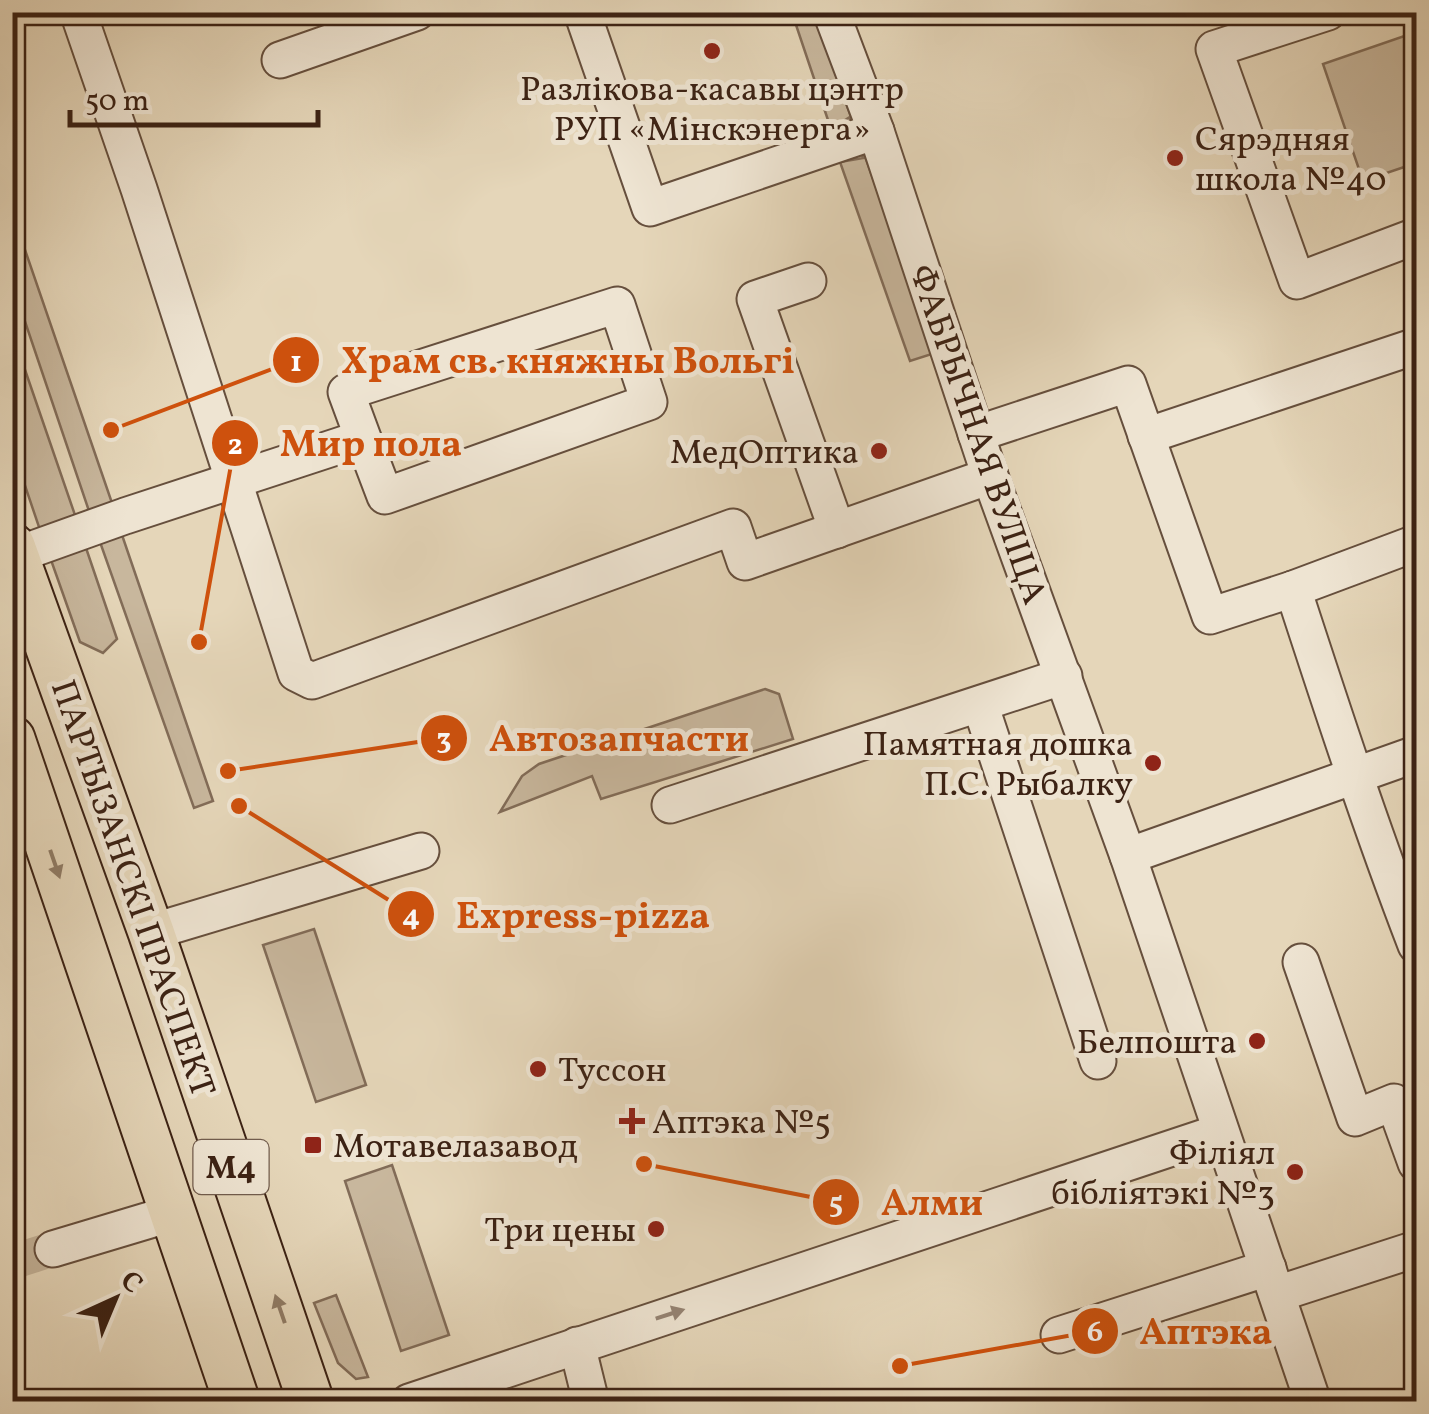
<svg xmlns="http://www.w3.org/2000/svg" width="1429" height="1414" font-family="Vollkorn,serif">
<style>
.green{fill:#c8b79d;stroke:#826c58;stroke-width:2.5}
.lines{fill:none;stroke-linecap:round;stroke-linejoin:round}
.minor-tunnel{stroke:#c3b298;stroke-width:35;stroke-dasharray:35 18;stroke-linecap:butt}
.minor-casing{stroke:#664f3d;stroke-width:39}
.major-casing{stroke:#3c2214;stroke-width:49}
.minor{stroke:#eee4d2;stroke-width:35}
.major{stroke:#e5d6b9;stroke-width:45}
.oneway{fill:#907c66}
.oneway2{fill:#958373}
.poi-dot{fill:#8f2418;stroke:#eee4d2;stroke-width:4}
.labels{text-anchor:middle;stroke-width:10;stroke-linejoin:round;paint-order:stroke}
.shield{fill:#eee4d2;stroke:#715c4d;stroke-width:2.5}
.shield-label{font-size:32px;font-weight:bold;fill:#3c2214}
.poi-label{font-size:35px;fill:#3c2214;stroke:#eee4d2;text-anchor:end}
.street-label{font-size:35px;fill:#3c2214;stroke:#eee4d2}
.leader{fill:none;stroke:#ce510d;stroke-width:4}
.callout-dot{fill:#ce510d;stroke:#eee4d2;stroke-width:4}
.mark-label{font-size:30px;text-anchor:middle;font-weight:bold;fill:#fff}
.callout-label{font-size:38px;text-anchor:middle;font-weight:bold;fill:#ce510d;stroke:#eee4d2;stroke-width:10;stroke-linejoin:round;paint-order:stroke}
</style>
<rect width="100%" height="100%" fill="#e5d6b9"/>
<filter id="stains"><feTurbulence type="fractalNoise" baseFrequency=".002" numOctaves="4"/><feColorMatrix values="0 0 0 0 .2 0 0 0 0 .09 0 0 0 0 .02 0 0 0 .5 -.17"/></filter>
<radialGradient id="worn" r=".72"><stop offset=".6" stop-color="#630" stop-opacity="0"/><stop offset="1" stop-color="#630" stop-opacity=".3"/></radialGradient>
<g class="green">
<polygon points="792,13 814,13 935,353 910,361 840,162 863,158 850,117 831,129"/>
<polygon points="1416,32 1416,163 1363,181 1323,64"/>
<polygon points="12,212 112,503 89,511 13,286"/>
<polygon points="12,332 76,518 40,530 13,450"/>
<polygon points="122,535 213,801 194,808 100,542"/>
<polygon points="86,548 117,639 103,653 80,642 51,560"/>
<polygon points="765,689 779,694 793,739 601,799 592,776 500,812 522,776 539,764"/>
<polygon points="314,929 366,1085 316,1102 263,945"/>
<polygon points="392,1165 449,1335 401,1351 345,1181"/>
<polygon points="336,1295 368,1377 356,1379 338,1363 314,1303"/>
</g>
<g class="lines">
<polyline class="minor-tunnel" points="12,1262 53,1249"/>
<g class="minor-casing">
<g id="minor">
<polyline points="78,12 139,189 296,673 312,681 733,527 745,562 990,476"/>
<polyline points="582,12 650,208 876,131"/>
<polyline points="831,12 876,131 990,476 1128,856 1313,1402"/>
<polyline points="1328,12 1214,49 1297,281 1416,236"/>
<polyline points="280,60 417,12"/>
<polyline points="808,281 755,299 837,530"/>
<polyline points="976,434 1128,384 1210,616 1293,589"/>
<polyline points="1146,436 1416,346"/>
<path d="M1416,543L1293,589C1332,709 1371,828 1416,945"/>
<polyline points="16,555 125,516 363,438 346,392 617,305 649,402 385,496 363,438"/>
<polyline points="980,704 1098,1061"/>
<polyline points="670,805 1064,676"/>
<polyline points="1128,856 1416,754"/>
<polyline points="151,932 421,851"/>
<polyline points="1301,962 1355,1118 1394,1102 1416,1163"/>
<polyline points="53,1249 173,1213"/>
<polyline points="1277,1294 1416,1249"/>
<polyline points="1059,1335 1268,1268"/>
<polyline points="577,1345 591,1402"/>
<polyline points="409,1402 1220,1132"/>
</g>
</g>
<g class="major-casing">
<g id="major">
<polyline points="12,546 151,932 311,1402"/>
<polyline points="12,739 237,1402"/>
</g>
</g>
<use href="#minor" class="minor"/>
<use href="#major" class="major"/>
</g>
<defs><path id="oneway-solid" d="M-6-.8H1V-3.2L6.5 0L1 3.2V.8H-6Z" transform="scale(2.5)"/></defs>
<g class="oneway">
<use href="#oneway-solid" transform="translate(55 864) rotate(71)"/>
<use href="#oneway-solid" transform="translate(280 1309) rotate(-109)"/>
</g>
<use class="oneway2" href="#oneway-solid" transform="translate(670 1314) rotate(-18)"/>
<g class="poi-dot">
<circle cx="712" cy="51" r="10"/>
<circle cx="1175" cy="158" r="10"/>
<circle cx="879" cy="451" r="10"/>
<circle cx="1153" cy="763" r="10"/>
<circle cx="1257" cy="1041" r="10"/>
<circle cx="538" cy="1069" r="10"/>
<path d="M627 1106h10v10h10v10h-10v10h-10v-10h-10v-10h10z"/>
<rect x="303" y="1135" width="20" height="20" rx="5"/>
<circle cx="1295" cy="1172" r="10"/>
<circle cx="656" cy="1229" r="10"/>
</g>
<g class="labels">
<rect class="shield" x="193.5" y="1140" width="75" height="54" rx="8"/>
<g class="shield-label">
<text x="231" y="1178">М4</text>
</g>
<g class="poi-label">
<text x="712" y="100" text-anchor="middle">Разлікова-касавы цэнтр<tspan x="712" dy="40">РУП «Мінскэнерга»</tspan></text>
<text x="1195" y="150" text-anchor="start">Сярэдняя<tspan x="1195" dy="40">школа №40</tspan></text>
<text x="859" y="463">МедОптика</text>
<text x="1133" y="755">Памятная дошка<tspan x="1133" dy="40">П.С. Рыбалку</tspan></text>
<text x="1237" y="1053">Белпошта</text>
<text x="558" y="1081" text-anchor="start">Туссон</text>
<text x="652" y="1133" text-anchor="start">Аптэка №5</text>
<text x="333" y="1157" text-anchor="start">Мотавелазавод</text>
<text x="1275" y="1164">Філіял<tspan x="1275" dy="40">бібліятэкі №3</tspan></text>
<text x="636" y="1241">Три цены</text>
</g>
<g class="street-label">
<text transform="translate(979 434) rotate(71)" y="12">ФАБРЫЧНАЯ ВУЛІЦА</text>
<text transform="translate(134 888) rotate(71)" y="12">ПАРТЫЗАНСКІ ПРАСПЕКТ</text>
</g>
</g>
<path class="leader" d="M111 430L296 360M199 642L235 443M228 771L444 738M239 806L411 914M644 1164L836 1202M900 1366L1095 1331"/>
<g class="callout-dot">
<circle cx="111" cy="430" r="10"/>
<circle cx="199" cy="642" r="10"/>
<circle cx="228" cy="771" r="10"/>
<circle cx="239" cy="806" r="10"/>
<circle cx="644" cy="1164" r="10"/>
<circle cx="900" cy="1366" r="10"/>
<circle cx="296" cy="360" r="25"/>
<circle cx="235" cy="443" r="25"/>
<circle cx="444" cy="738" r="25"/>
<circle cx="411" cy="914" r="25"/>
<circle cx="836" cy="1202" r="25"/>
<circle cx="1095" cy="1331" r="25"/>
</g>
<g class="mark-label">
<text x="296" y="371">1</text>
<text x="235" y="454">2</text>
<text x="444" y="748">3</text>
<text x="411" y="925">4</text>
<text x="836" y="1212">5</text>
<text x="1095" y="1341">6</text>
</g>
<g class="callout-label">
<text x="568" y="373">Храм св. княжны Вольгі</text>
<text x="371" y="456">Мир пола</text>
<text x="619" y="751">Автозапчасти</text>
<text x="583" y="928">Express-pizza</text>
<text x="932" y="1215">Алми</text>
<text x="1206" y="1344">Аптэка</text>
</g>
<rect width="1429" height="1414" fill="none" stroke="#e5d6b9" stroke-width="50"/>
<rect x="15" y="15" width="1399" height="1384" fill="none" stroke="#3c2214" stroke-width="5"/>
<rect x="25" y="25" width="1379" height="1364" fill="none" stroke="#3c2214" stroke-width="2.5"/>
<g transform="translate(115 1299) rotate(44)" stroke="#eee4d2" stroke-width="8" paint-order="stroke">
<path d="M0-8L18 38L0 25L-18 38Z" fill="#3c2214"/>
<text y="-15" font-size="28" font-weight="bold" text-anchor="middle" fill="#3c2214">С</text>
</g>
<path d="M70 110v15h248v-15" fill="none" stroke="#3c2214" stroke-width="5"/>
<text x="85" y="110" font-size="30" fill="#3c2214" stroke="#eee4d2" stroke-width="8" paint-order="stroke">50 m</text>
<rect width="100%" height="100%" filter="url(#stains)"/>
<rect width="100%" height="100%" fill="url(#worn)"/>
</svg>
